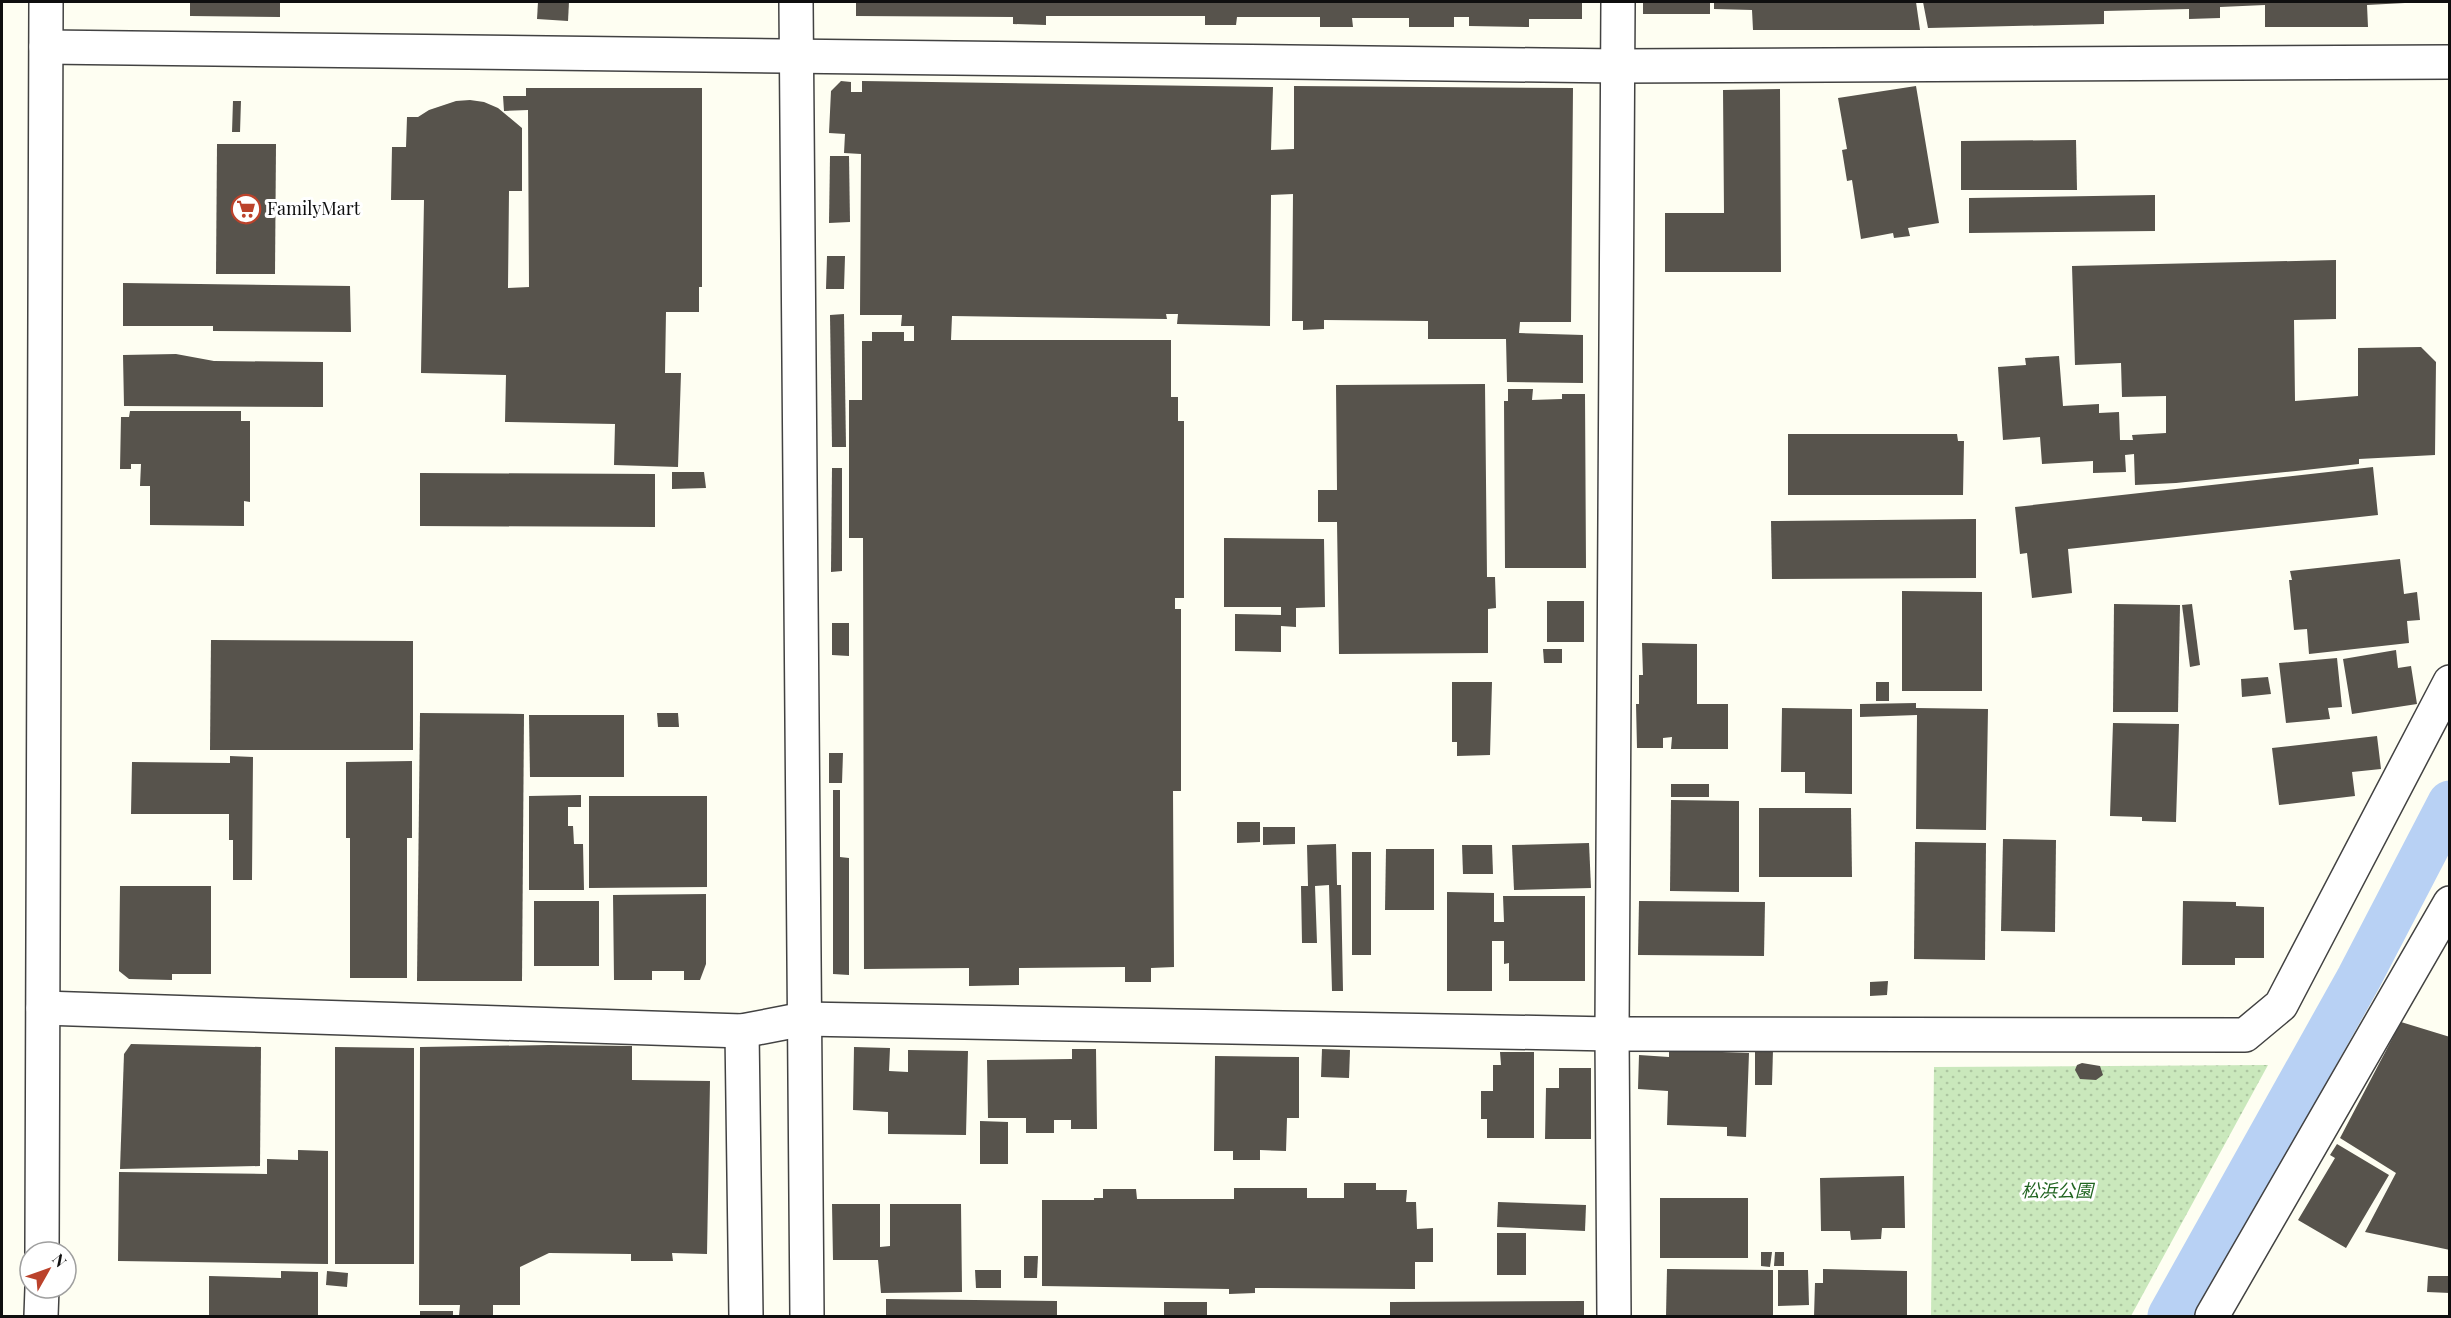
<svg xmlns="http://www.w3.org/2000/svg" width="2451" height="1318" font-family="'Playfair Display','Noto Sans JP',serif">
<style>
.grass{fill:url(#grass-dots)}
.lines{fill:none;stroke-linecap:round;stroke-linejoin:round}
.canal{stroke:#b8d1f4;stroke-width:45}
.building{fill:#57534c}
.minor-casing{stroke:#424242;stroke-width:36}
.minor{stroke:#fff;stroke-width:33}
.labels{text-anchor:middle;stroke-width:6;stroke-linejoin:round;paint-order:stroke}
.poi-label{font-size:18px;fill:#0f0f0f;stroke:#fff;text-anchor:start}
.park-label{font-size:18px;font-style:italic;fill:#216521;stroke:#fff}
</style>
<defs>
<pattern id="grass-dots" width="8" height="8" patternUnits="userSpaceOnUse" patternTransform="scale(1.5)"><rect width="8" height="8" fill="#cae8bc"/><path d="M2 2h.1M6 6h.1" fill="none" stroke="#acc6a0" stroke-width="1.8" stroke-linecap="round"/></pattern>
</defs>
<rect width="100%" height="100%" fill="#fefef2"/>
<polygon class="grass" points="2268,1065 2131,1316 1931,1316 1934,1067"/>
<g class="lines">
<polyline class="canal" points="2170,1316 2359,978 2450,803"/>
</g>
<g class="building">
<polygon points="190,2 280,2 280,17 190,16"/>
<polygon points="538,2 569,2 568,21 537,19"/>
<polygon points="856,2 1582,2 1582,19 1529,19 1529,27 1469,26 1469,17 1454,17 1454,27 1409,27 1409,18 1352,18 1353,27 1320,27 1320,17 1237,17 1236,25 1205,25 1205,16 1046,16 1046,25 1013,24 1013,17 856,16"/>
<rect x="1643" y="2" width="67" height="12"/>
<polygon points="1714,2 1916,2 1920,30 1753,30 1752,10 1714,9"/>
<polygon points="1923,2 2405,2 2405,3 2367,5 2368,27 2265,27 2265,5 2220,7 2220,18 2189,19 2189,9 2104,11 2104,24 1928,28"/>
<polygon points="841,81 851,82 851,92 862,92 862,81 1273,87 1271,150 1294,149 1294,86 1573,88 1571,322 1520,322 1519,333 1583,335 1583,383 1507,382 1506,339 1428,339 1428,321 1324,320 1324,329 1303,330 1303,321 1292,321 1293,194 1271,195 1270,326 1177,324 1178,314 1166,314 1167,319 952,316 951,340 1171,340 1171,397 1178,397 1178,421 1184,421 1184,598 1175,598 1175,609 1181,609 1181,791 1173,791 1174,967 1151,968 1151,982 1125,982 1125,967 1019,968 1019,985 969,986 969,968 864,969 863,538 849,538 849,400 862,400 862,341 872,341 872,332 904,332 904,341 914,341 914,326 901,326 902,315 860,315 861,154 844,153 845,134 829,133 831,91"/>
<polygon points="1916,86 1939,223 1908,228 1910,236 1894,238 1893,233 1861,239 1852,180 1847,181 1842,150 1847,149 1838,98"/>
<polygon points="526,88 702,88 702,287 699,287 699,312 666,312 665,373 681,373 678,467 614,465 615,424 505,422 506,375 421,373 424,200 391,200 392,147 406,147 407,117 418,117 429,110 456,101 470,100 484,102 498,108 522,128 522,191 509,191 508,288 529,287 528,110 504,111 503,96 526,96"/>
<polygon points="1780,89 1781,272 1665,272 1665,213 1724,213 1723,90"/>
<polygon points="233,101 241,101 240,132 232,132"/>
<polygon points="2076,140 2077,190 1961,190 1961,141"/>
<polygon points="217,144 276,144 275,274 216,274"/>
<polygon points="830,156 849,156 850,222 829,223"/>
<polygon points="2155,195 2155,231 1969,233 1969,198"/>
<polygon points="827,256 845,256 844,289 826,289"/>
<polygon points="2336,260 2336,319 2294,320 2295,401 2358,396 2358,348 2421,347 2436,362 2435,455 2359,459 2359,464 2296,471 2176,483 2135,485 2134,454 2125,455 2126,472 2093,473 2093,461 2042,464 2040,437 2003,440 1998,367 2026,365 2025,358 2059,356 2063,406 2099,404 2099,413 2119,412 2120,440 2133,440 2132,435 2166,433 2166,396 2122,397 2121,363 2075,365 2072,266"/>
<polygon points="123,283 350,286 351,332 213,331 213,326 123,326"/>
<polygon points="844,314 846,447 832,447 830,315"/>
<polygon points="176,354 214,361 323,362 323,407 124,406 123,355"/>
<polygon points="1485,384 1487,577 1495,577 1496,608 1488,609 1488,653 1339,654 1337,522 1318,522 1318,490 1337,490 1336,385"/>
<polygon points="1508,389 1533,389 1532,400 1562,399 1562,394 1585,394 1586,568 1505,568 1504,401 1508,401"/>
<polygon points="130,411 241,411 241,421 250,421 250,502 244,501 244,526 150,525 150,486 140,486 141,464 131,464 131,469 120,469 121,417 129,417"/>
<polygon points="1788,434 1957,434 1958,441 1964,441 1963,495 1788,495"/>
<polygon points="2373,467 2378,515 2068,549 2072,593 2032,598 2027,553 2020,554 2015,507"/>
<polygon points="832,468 842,468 842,571 831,572"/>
<polygon points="672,472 704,472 706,488 672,489"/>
<polygon points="420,473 655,474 655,527 420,526"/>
<polygon points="1976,519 1976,578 1772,579 1771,521"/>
<polygon points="1224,538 1324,539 1325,607 1296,608 1296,627 1281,626 1281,652 1235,651 1235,614 1281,615 1281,607 1224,607"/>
<polygon points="2400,559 2404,594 2417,592 2420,620 2407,621 2409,643 2309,654 2307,629 2294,630 2289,580 2292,580 2290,571"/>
<polygon points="1902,591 1982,592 1982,691 1902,691"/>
<rect x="1547" y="601" width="37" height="41"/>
<polygon points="2114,604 2180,605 2178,712 2113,712"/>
<polygon points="2192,604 2200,665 2190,667 2182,605"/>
<polygon points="832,623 849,623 849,656 832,655"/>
<polygon points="211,640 413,641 413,750 210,750"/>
<polygon points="1642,643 1697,644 1697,704 1728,704 1728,749 1671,749 1672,737 1663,738 1663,748 1637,748 1636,704 1639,704 1639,675 1643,675"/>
<polygon points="1543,649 1562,649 1562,663 1544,663"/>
<polygon points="2396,650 2398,668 2411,666 2417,704 2352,714 2343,659"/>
<polygon points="2337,658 2342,707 2328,708 2330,719 2286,723 2279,663"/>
<polygon points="2268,677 2271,694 2242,697 2241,679"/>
<polygon points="1452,682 1492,682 1490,755 1457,756 1457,742 1452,742"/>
<rect x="1876" y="682" width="13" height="19"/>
<polygon points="1916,703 1916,708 1988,709 1986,830 1916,829 1917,715 1860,717 1860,704"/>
<polygon points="1782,708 1852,709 1852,794 1805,793 1805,772 1781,772"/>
<polygon points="420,713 524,714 522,981 417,981"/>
<polygon points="657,713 678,713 679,727 658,727"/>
<polygon points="529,715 624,715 624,777 530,777"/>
<polygon points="2113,723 2179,724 2176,822 2142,821 2142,817 2110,816"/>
<polygon points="2377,736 2381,769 2352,772 2355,796 2279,805 2272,748"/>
<polygon points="829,753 843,753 842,783 829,783"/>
<polygon points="230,756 253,757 252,880 233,880 233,840 229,840 229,814 131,814 132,762 230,763"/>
<polygon points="412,761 412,838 407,838 407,978 350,978 350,838 346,838 346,762"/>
<rect x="1671" y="784" width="38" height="13"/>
<polygon points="833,790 840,790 840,857 849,858 849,975 833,974"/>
<polygon points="581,795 581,807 568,807 568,826 573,826 574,844 583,844 584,890 529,890 529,796"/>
<polygon points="589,796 707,796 707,887 589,888"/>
<polygon points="1671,800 1739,801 1739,892 1670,891"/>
<polygon points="1759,808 1851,808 1852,877 1759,877"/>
<polygon points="1237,822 1260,822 1260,842 1237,843"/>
<polygon points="1263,827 1295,827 1295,844 1263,845"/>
<polygon points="2003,839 2056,840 2055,932 2001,931"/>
<polygon points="1915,842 1986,843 1985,960 1914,959"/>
<polygon points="1589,843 1591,888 1514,890 1512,845"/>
<polygon points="1336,844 1337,885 1341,885 1343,991 1332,991 1329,885 1315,886 1317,943 1302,943 1301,886 1308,886 1307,845"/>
<polygon points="1462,845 1492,845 1493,874 1463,874"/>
<polygon points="1386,849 1434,849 1434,910 1385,910"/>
<rect x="1352" y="852" width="19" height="103"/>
<polygon points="120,886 211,886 211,974 172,974 172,980 129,979 119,971"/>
<polygon points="1447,892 1494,893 1494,922 1504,922 1503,896 1585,896 1585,981 1509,981 1509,963 1504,964 1504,941 1492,941 1492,991 1447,991"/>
<polygon points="706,894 706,964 700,980 684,980 684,971 652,971 652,980 614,980 613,895"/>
<rect x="534" y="901" width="65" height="65"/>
<polygon points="1639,901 1765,902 1764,956 1638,955"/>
<polygon points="2183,901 2236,902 2236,906 2264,907 2264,958 2235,958 2235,965 2182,965"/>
<polygon points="1888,981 1887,995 1870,996 1870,982"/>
<polygon points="2401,1022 2450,1037 2450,1250 2365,1232 2396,1173 2340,1138"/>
<polygon points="131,1044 261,1047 260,1166 120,1169 124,1054"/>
<polygon points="549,1045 632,1046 632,1080 710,1081 707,1254 672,1253 673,1261 631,1261 631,1254 549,1253 520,1267 520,1305 493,1305 493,1316 459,1316 460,1305 419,1305 420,1047"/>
<polygon points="335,1047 414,1048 414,1264 335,1264"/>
<polygon points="854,1047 890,1048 889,1071 908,1072 908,1050 968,1051 966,1135 888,1134 888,1112 853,1110"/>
<polygon points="1072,1049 1096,1049 1097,1129 1071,1129 1071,1120 1054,1120 1054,1133 1026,1133 1026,1118 988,1118 987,1060 1072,1059"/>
<polygon points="1322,1049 1350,1050 1349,1078 1321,1077"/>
<polygon points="1755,1049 1773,1050 1772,1085 1755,1085"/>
<polygon points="1669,1050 1749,1053 1746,1137 1727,1136 1727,1127 1667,1125 1668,1091 1638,1089 1639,1055 1669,1057"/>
<polygon points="1500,1052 1534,1052 1534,1138 1487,1138 1487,1119 1481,1119 1481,1091 1493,1091 1493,1065 1501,1065"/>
<polygon points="1215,1056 1299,1057 1299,1118 1287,1118 1286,1151 1260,1150 1260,1160 1233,1160 1233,1151 1214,1151"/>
<polygon points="2082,1063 2100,1066 2103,1075 2096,1080 2080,1079 2075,1070 2077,1065"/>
<polygon points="1559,1068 1591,1068 1591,1139 1545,1139 1546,1088 1559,1088"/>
<polygon points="980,1121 1008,1122 1008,1164 980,1164"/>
<polygon points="2337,1144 2389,1175 2346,1248 2298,1220 2335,1158 2330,1155"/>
<polygon points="298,1150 328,1151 328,1264 118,1261 119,1172 267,1174 267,1159 298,1160"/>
<polygon points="1904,1176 1905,1228 1882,1228 1881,1239 1851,1240 1850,1231 1821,1231 1820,1178"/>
<polygon points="1344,1183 1376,1183 1376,1190 1407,1190 1406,1202 1416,1202 1417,1229 1433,1228 1433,1262 1415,1262 1415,1289 1255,1288 1255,1293 1229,1294 1229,1289 1042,1286 1042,1200 1094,1200 1094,1198 1103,1198 1103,1189 1136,1189 1137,1199 1234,1199 1234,1188 1307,1188 1307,1198 1344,1198"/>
<rect x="1660" y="1198" width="88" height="60"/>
<polygon points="1498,1202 1586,1205 1585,1231 1497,1227"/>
<polygon points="832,1204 880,1204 880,1247 890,1246 890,1204 961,1204 962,1292 881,1293 878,1260 833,1260"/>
<rect x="1497" y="1233" width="29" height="42"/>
<polygon points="1761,1252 1772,1252 1770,1267 1761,1266"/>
<polygon points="1775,1252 1784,1252 1784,1266 1774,1266"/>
<polygon points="1024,1256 1038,1256 1037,1278 1024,1278"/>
<polygon points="1667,1269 1773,1270 1773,1316 1666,1316"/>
<polygon points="1823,1269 1907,1271 1907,1316 1814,1316 1815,1283 1823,1283"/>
<polygon points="975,1270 1001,1270 1001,1288 976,1288"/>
<polygon points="1778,1270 1808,1270 1809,1305 1778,1306"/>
<polygon points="281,1271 318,1272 318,1316 209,1316 209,1276 281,1278"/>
<polygon points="327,1271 348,1273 347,1287 326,1285"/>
<polygon points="2428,1276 2450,1276 2450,1293 2427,1292"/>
<polygon points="886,1299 1057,1301 1057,1316 886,1316"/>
<polygon points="1584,1301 1584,1316 1390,1316 1390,1302"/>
<rect x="1164" y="1302" width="43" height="14"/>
<rect x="420" y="1311" width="33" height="5"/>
</g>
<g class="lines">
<g class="minor-casing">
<g id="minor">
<polyline points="796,2 807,1316"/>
<polyline points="46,47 1618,66 2450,62"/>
<polyline points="43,1008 742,1031 804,1019 1612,1034 2245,1035 2281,1005 2450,682"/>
<polyline points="742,1031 746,1316"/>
<polyline points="42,1252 46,2"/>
<polyline points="41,1316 42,1288"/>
<polyline points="1614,1316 1612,1034 1618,2"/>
<polyline points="2212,1316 2450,903"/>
</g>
</g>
<use href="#minor" class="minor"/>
</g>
<defs>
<g id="supermarket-ring" transform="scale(1.5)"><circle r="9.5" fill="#fff" stroke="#bb422b" stroke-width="1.5"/><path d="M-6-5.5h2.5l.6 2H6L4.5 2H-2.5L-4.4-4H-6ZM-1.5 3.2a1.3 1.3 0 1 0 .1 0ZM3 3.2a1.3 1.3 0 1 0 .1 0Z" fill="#bb422b"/></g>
</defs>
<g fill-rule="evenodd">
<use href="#supermarket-ring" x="246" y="209"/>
</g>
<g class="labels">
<g class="poi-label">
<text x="267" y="215">FamilyMart</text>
</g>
<g class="park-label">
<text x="2057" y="1197">松浜公園</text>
</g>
</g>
<rect width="2451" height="1318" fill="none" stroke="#0f0f0f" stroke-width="6"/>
<g transform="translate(48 1270) rotate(50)"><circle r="28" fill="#ffffff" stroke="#9f9f9f" stroke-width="1.5"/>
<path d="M0-4.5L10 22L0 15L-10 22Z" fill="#bb422b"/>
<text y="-9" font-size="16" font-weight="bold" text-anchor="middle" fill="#0f0f0f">N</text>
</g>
</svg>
